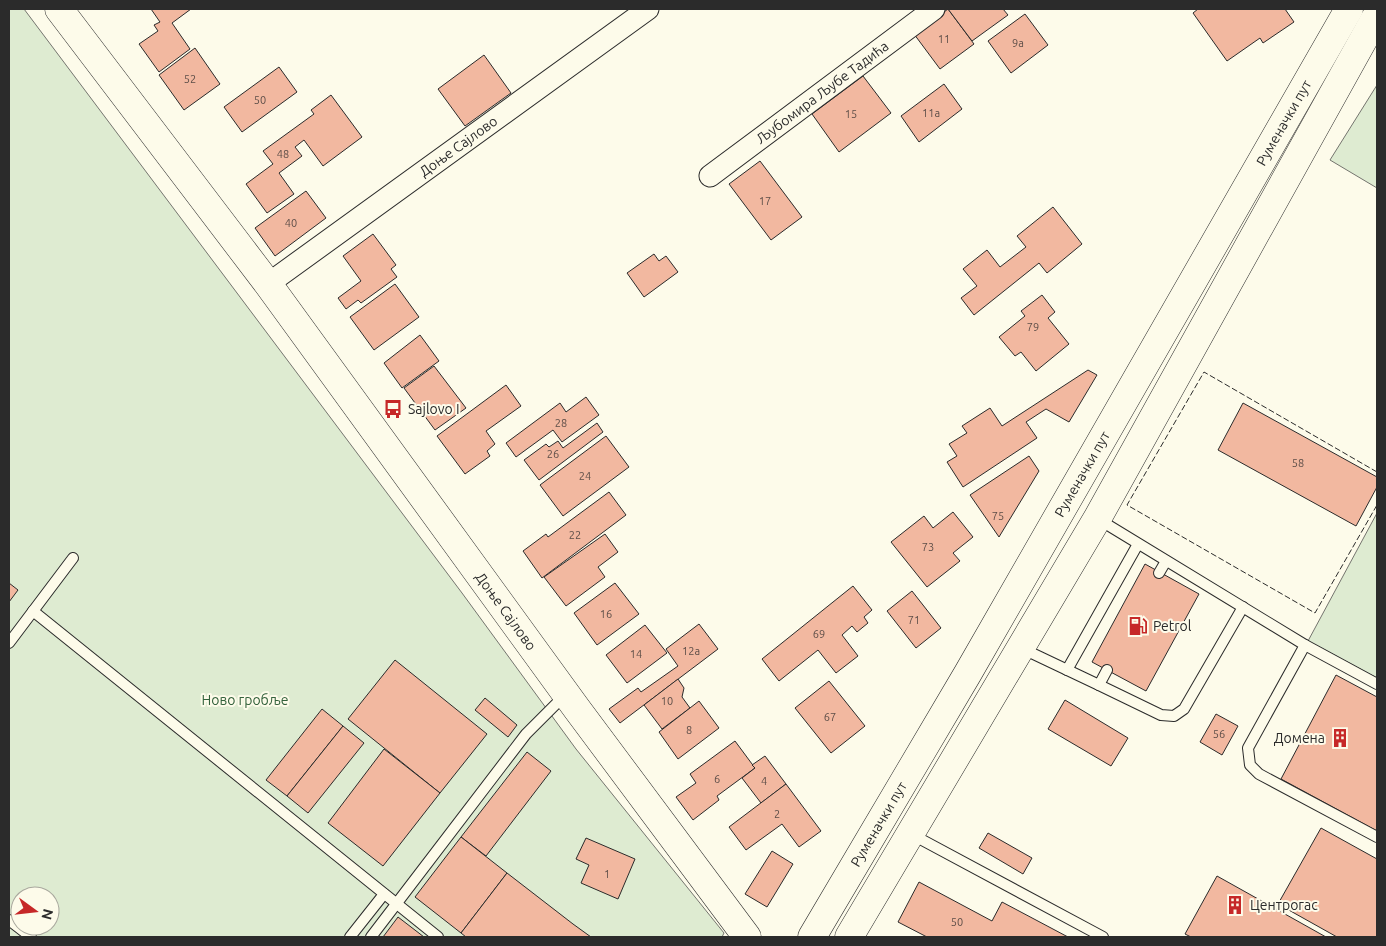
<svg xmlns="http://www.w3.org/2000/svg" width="1386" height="946" font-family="Ubuntu,sans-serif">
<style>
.green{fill:#deebd1;stroke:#74746e;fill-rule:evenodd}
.building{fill:#f2b8a0;stroke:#2b2b2b}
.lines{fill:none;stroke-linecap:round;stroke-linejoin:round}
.lane-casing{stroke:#2b2b2b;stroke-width:12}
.street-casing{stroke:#2b2b2b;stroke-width:23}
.secondary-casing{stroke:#2b2b2b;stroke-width:29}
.lane{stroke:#fdfbea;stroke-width:10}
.street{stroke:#fdfbea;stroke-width:21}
.secondary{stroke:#fdfbea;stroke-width:28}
.fence{stroke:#2b2b2b;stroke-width:1;stroke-dasharray:6 2.5;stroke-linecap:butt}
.labels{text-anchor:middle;stroke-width:4;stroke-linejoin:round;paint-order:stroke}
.number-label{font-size:11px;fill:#5d4e48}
.street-label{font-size:14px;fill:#2b2b2b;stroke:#fdfbea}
.poi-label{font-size:14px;fill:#2b2b2b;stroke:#fdfbea;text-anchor:start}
.park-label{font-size:14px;fill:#34623c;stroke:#fdfbea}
</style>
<rect width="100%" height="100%" fill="#fdfbea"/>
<g class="green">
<path d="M9,9H24L462,593L576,749L724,933L722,937H9ZM20,896H50V926H20Z"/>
<polygon points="1377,85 1377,188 1330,160"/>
<polygon points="1377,513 1377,678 1308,641"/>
</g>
<g class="building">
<polygon points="151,9 191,9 172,23 190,49 159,72 139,44 158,31 154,25 160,22"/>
<polygon points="948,9 974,44 940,69 914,34"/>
<polygon points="948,9 1003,9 1008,15 972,41"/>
<polygon points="1198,9 1285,9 1294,22 1263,43 1260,38 1227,61 1193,13"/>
<polygon points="1025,14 1048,45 1011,73 988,41"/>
<polygon points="195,48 220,84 184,110 159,75"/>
<polygon points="484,55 511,93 465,126 438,89"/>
<polygon points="279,67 297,92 242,132 224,107"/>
<polygon points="863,76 891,113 839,152 812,114"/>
<polygon points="944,84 962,109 919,142 901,116"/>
<polygon points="331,95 362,137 323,166 304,140 295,147 302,156 279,173 294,194 267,213 246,184 273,164 263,151 314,114 311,110"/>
<polygon points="760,161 802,217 771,240 729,184"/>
<polygon points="306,191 326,218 275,256 255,228"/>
<polygon points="1053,207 1082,244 1047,273 1039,263 974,315 961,298 977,286 963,269 987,250 1000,267 1026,247 1017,236"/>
<polygon points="373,234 396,265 391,269 397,277 361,303 358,300 346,309 338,298 361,281 343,256"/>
<polygon points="654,254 659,261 666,256 678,272 644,297 627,273"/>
<polygon points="395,284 419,317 374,350 350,317"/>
<polygon points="1042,295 1055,312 1048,318 1069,344 1036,371 1021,352 1015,356 999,337 1025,316 1021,311"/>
<polygon points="420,335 439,361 402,388 384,363"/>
<polygon points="434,366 466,408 435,430 404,388"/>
<polygon points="1088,370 1097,375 1069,422 1046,409 1026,422 1037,438 963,487 947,462 957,456 949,444 967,433 962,426 990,408 1002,426"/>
<polygon points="506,385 521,406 486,431 495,444 487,451 490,456 465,474 437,436"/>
<polygon points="586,397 599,415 562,442 553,430 516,457 506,443 560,403 566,412"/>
<polygon points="1243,403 1377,477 1377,487 1356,526 1218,450"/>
<polygon points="597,423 603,432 539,480 524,460 546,444 549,447 558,441 563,448"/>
<polygon points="606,436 629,467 563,516 540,485"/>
<polygon points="1029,456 1039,471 999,537 970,495"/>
<polygon points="609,492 626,515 542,578 523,551 546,534 548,537"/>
<polygon points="953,512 973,537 953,553 960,561 927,587 891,542 924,516 933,528"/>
<polygon points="605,534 618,552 598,567 605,577 566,606 544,577"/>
<polygon points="1145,564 1199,594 1146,691 1092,662"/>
<polygon points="9,583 18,590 9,602"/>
<polygon points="615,583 639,614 597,645 574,613"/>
<polygon points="853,586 872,610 864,617 868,623 857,632 852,626 842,635 858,656 836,673 818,650 779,681 762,659"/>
<polygon points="912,591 941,628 916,648 887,611"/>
<polygon points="699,624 718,649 620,723 609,709 638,688 641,692 678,666 666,649"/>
<polygon points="645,625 667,653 627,683 606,655"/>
<polygon points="395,660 487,734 440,793 348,719"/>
<polygon points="1336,675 1377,697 1377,831 1281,779"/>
<polygon points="678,679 684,688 682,697 690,708 662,729 644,705"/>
<polygon points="829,681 865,726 831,753 795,708"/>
<polygon points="485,698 517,725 508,737 475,710"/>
<polygon points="1065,700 1128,738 1111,766 1048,729"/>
<polygon points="699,701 719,728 678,759 659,732"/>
<polygon points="322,709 343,726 287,796 266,780"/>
<polygon points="1216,714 1238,726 1222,755 1200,742"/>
<polygon points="343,726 364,743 308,813 287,796"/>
<polygon points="735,741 755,768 717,796 719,800 693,820 676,797 696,783 690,774"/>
<polygon points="384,749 440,793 383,866 328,823"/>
<polygon points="527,752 551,771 486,856 461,837"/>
<polygon points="765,756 786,784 761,803 742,778 755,768 752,765"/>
<polygon points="786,784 821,831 799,847 782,824 746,850 729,827"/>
<polygon points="1321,828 1377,859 1377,937 1337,937 1278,904"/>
<polygon points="988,833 1032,858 1023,874 979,848"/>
<polygon points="461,837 507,873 461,933 415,897"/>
<polygon points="586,838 635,859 618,899 581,883 589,865 576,859"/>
<polygon points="772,851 793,864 767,907 745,894"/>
<polygon points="507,873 573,924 591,937 466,937 461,933"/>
<polygon points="1217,876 1326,937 1191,937 1185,934"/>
<polygon points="919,882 992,921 1002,902 1068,937 927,937 898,922"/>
<polygon points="398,917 424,937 383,937"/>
</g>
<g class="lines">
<g class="lane-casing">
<g id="lane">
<polyline points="1098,519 1305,645 1248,748 1250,765 1259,774 1377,837"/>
<polyline points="1159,573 1166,561"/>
<polyline points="33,611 438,937"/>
<polyline points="9,643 73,558"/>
<polyline points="1305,645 1377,684"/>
<polyline points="1021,648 1099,685 1107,670"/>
<polyline points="1067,670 1138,544"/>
<polyline points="1099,685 1161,715 1174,716 1184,709 1243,607"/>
<polyline points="911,834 1103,937"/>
<polyline points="9,920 31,937"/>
<polyline points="350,937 384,894"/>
<polyline points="371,937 526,734 565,695"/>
</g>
</g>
<g class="street-casing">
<g id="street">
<path id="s1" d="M710,176L934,9"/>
<path id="s2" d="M268,284L648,9"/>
</g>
</g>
<g class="secondary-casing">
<g id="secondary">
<path id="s3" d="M59,9L268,284L577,709L747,937"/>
<path id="s4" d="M812,937L968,673L1349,9"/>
<polyline points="849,937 1097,519 1377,15"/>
</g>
</g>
<use href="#lane" class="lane"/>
<use href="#street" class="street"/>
<use href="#secondary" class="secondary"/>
<polyline class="fence" points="1377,472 1204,372 1127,505 1315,613 1377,505"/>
</g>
<defs>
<g id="bus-bare" transform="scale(1.5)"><path d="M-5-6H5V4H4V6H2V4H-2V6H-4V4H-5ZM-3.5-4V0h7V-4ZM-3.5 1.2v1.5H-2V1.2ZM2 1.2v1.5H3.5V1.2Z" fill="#c62828" stroke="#fdfbea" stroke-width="2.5" paint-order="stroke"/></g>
<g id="fuel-bare" transform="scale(1.5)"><path d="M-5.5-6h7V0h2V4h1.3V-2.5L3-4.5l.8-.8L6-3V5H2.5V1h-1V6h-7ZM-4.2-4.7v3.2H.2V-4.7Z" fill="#c62828" stroke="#fdfbea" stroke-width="2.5" paint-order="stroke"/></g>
<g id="building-bare" transform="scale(1.5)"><path d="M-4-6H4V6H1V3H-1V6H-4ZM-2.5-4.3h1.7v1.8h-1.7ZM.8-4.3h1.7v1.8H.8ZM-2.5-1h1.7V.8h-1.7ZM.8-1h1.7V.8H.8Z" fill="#c62828" stroke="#fdfbea" stroke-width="2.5" paint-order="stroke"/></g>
</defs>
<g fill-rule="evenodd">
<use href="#bus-bare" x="393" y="409"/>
<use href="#fuel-bare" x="1138" y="626"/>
<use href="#building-bare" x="1340" y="738"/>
<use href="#building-bare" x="1235" y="905"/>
</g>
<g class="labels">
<g class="number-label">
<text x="944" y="43">11</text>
<text x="1018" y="47">9a</text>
<text x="190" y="83">52</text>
<text x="260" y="104">50</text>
<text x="931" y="117">11a</text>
<text x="851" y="118">15</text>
<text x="283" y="158">48</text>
<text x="765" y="205">17</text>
<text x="291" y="227">40</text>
<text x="1033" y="331">79</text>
<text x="561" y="427">28</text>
<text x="553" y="458">26</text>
<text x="1298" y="467">58</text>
<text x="585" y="480">24</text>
<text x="998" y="520">75</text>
<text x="575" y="539">22</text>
<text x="928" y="551">73</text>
<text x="606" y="618">16</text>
<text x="914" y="624">71</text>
<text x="819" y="638">69</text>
<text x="691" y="655">12a</text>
<text x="636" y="658">14</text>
<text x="667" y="705">10</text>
<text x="830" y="721">67</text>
<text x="689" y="734">8</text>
<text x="1219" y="738">56</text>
<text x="717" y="783">6</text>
<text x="764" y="785">4</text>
<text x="777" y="818">2</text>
<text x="607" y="878">1</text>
<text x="957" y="926">50</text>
</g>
<g class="street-label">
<text dy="5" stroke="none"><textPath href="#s1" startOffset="140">Љубомира Љубе Тадића</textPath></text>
<text dy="5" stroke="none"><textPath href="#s4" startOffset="941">Руменачки пут</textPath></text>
<text dy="5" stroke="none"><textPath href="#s2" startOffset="235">Доње Сајлово</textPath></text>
<text dy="5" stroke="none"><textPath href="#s4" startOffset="536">Руменачки пут</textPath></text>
<text dy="5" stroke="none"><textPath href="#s3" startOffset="750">Доње Сајлово</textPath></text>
<text dy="5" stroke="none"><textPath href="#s4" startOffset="131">Руменачки пут</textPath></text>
</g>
<g class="poi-label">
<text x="408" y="414">Sajlovo I</text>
<text x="1153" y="631">Petrol</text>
<text x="1325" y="743" text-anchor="end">Домена</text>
<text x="1250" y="910">Центрогас</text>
</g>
<g class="park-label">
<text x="245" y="705">Ново гробље</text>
</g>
</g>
<rect width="1386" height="946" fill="none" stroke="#2b2b2b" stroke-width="20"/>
<g transform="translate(35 911) rotate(105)"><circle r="24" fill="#fdfbea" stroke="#a9a89e"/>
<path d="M0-4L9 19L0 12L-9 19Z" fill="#c62828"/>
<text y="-8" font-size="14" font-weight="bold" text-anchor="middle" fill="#2b2b2b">N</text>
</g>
</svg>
